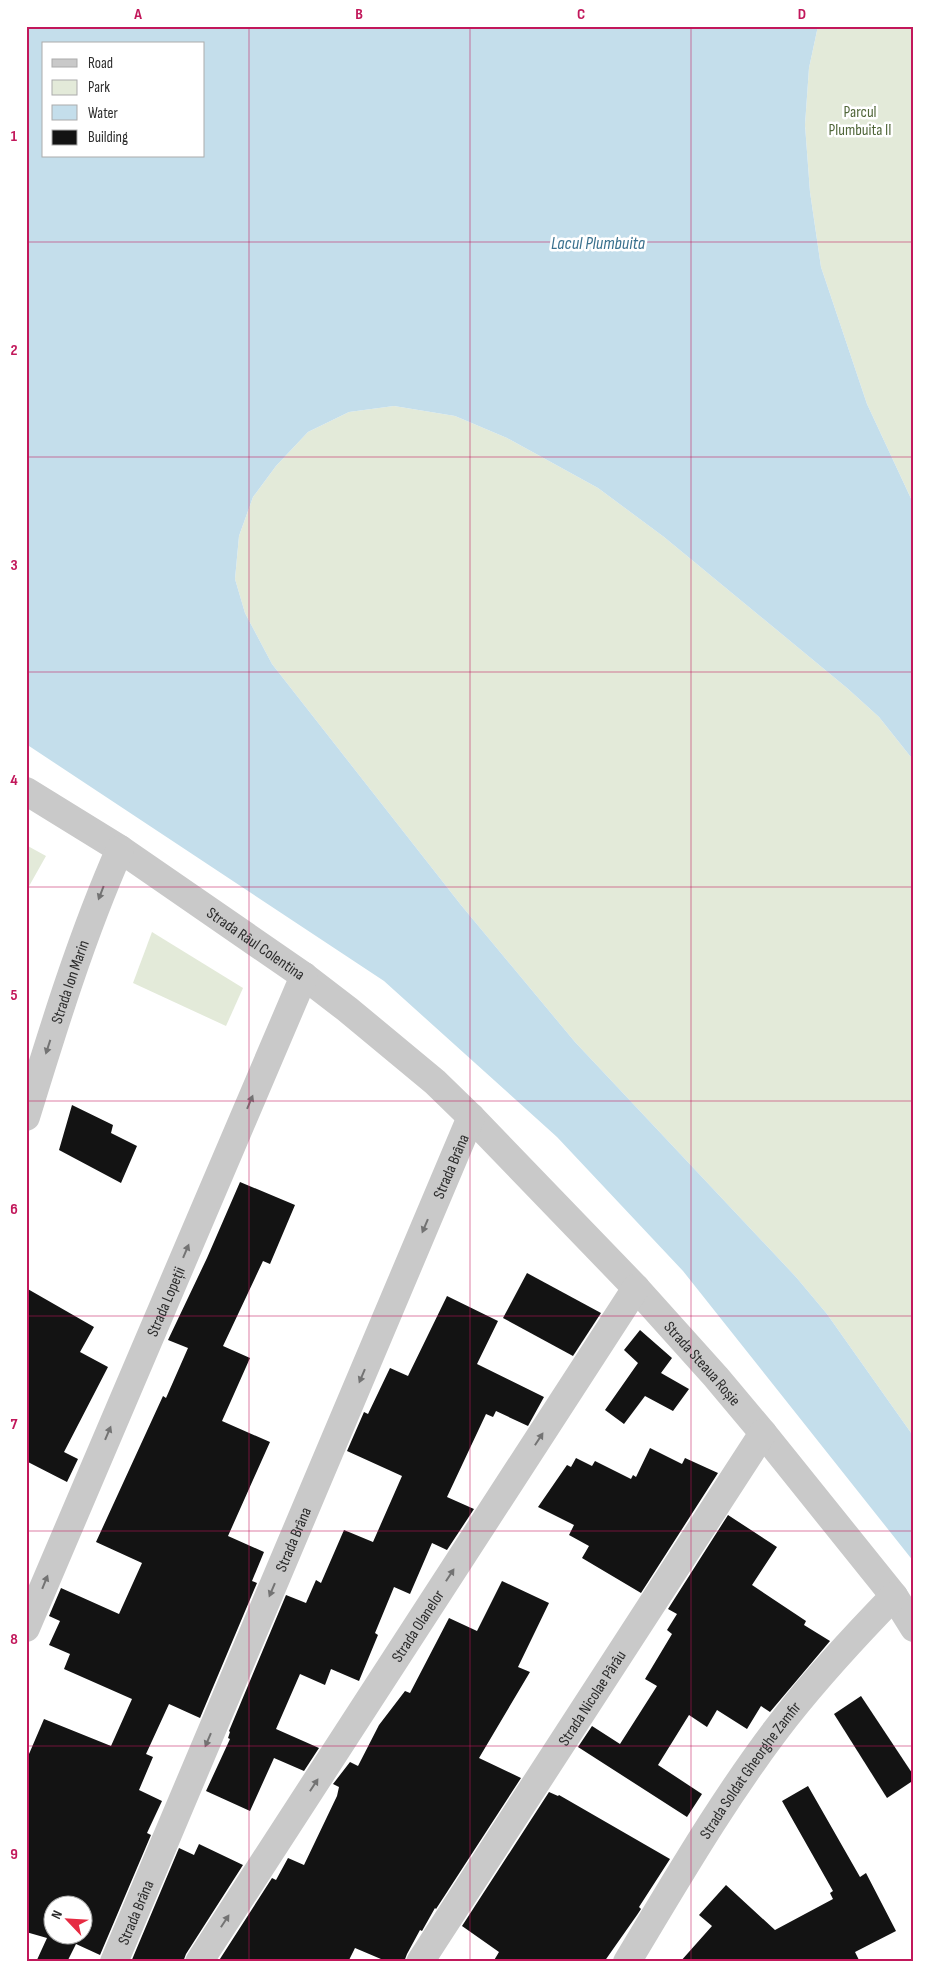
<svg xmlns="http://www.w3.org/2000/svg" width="940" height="1988" font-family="'Sofia Sans Condensed',sans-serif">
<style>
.green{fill:#e3ead9}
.water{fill:#c4deeb;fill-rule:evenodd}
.building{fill:#131313;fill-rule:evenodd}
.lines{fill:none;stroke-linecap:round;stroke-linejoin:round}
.minor{stroke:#c9c9c9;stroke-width:28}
.oneway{fill:#737373}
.grid{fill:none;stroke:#c2185b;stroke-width:1;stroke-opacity:0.55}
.labels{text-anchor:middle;stroke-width:5;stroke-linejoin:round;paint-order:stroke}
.park-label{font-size:16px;fill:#51673a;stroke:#fff}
.street-label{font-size:16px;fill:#2c2c2c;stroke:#fff}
.water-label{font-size:18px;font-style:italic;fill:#3a718e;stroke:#fff}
.neatline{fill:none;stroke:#c2185b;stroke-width:2}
.grid-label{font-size:16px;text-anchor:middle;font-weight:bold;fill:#c2185b}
</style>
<rect width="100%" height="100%" fill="#fff"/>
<g class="green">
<polygon points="818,26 914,26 914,505 867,404 821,267 810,192 805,125 809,68"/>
<polygon points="394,406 455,416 507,438 598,488 664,537 847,688 879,717 914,761 914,1437 827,1314 796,1277 575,1042 461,905 272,664 245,613 235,579 239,536 253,497 276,466 308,432 349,412"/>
<polygon points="26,845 46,856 28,888 26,887"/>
<polygon points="152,932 243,988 226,1026 133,983"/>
</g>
<path class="water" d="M26,26H818L809,68L805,125L810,192L821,267L867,404L914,505V761L879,717L847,688L664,537L598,488L507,438L455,416L394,406L349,412L308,432L276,466L253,497L239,536L235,579L245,613L272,664L461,905L575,1042L796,1277L827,1314L914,1437V1562L683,1271L557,1137L384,981L26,744ZM44,44H204V156H44Z"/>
<g class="building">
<polygon points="72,1105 113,1125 111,1133 137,1146 121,1183 59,1150"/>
<path d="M240,1182L295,1205L270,1264L263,1261L223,1346L250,1358L222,1421L270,1442L228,1536L264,1552L252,1581L257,1583L200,1718L169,1704L146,1754L153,1757L139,1790L162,1801L147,1833L151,1835L100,1955L76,1944L67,1962H36L47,1938L26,1932V1761L44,1719L111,1746L132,1699L64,1669L70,1654L49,1645L60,1621L49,1616L61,1588L119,1614L142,1563L96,1542L163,1396L166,1398L188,1348L168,1340L207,1258ZM52,1906H82V1936H52Z"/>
<polygon points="527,1273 601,1313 573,1356 503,1318"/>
<polygon points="26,1288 94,1327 80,1352 108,1367 64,1452 78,1459 67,1482 26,1461"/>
<polygon points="447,1296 498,1321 477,1364 544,1397 528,1426 496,1411 493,1417 486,1414 447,1497 474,1509 447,1550 432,1543 410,1594 394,1587 375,1633 378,1635 359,1681 331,1669 325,1685 300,1674 276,1729 319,1748 304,1771 274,1758 250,1811 206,1791 230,1739 228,1738 230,1732 229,1731 286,1595 306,1603 316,1580 321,1583 344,1530 373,1542 402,1476 347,1451 364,1412 368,1414 390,1368 408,1376"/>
<polygon points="640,1330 672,1358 661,1373 689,1389 673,1411 645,1396 624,1424 605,1410 638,1363 624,1350"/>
<polygon points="650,1448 682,1464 685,1458 718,1473 641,1593 582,1558 589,1546 569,1535 574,1525 538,1507 567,1465 571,1467 576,1458 592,1466 595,1461 631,1479 633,1475 636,1477"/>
<polygon points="728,1515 777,1547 752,1585 806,1621 804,1625 830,1641 770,1712 761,1706 747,1729 717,1710 707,1727 689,1715 658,1765 702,1794 687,1817 578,1747 592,1726 620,1744 657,1686 645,1679 672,1634 667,1630 677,1614 668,1609"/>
<polygon points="502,1581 549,1603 518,1667 530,1672 479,1758 521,1778 436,1909 435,1908 422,1931 420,1930 407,1954 404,1962 388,1962 355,1948 348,1962 218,1962 272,1878 276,1880 288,1858 304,1865 337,1796 339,1787 333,1784 350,1762 358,1766 379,1725 405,1691 410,1693 449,1618 477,1631"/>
<polygon points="861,1696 914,1776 914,1780 887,1798 834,1714"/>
<polygon points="808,1786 860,1877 866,1873 896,1931 855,1952 860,1962 680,1962 712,1926 699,1915 726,1885 775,1930 833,1899 830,1893 833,1891 782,1801"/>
<polygon points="549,1792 558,1796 559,1795 670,1859 639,1907 641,1909 637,1915 604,1962 493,1962 499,1952 462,1926"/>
<polygon points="199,1844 243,1865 186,1954 183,1962 131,1962 179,1848 194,1855"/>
</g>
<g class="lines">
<g class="minor">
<path id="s1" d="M26,791L120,849L304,976L347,1009L435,1082L471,1117L636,1288L716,1377L763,1433L894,1596L914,1628"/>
<path id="s2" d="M26,1117C54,1026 82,935 120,849"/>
<path id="s3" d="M26,1628L304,976"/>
<path id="s4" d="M114,1962L471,1117"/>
<path id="s5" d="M199,1962L636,1288"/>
<path id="s6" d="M420,1962L763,1433"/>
<path id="s7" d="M627,1962C677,1879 726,1794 786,1717C819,1675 856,1635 894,1596"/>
</g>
</g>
<defs><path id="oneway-solid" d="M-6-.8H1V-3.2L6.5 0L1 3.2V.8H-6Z" transform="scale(1.25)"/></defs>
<g class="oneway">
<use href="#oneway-solid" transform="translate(101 893) rotate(111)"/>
<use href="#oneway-solid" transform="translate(48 1047) rotate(108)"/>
<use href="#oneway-solid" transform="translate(250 1102) rotate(-67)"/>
<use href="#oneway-solid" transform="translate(425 1226) rotate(113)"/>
<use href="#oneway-solid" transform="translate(186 1251) rotate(-67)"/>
<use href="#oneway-solid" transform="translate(362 1376) rotate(113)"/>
<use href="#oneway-solid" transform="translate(108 1433) rotate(-67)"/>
<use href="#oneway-solid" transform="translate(539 1439) rotate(-57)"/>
<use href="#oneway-solid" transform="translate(450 1575) rotate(-57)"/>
<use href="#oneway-solid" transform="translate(45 1582) rotate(-68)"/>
<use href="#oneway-solid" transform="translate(272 1590) rotate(113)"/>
<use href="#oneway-solid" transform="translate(208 1740) rotate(113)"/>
<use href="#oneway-solid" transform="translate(314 1785) rotate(-57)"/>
<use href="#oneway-solid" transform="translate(225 1921) rotate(-57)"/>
</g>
<path class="grid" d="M249,26V1962M470,26V1962M691,26V1962M26,242H914M26,457H914M26,672H914M26,887H914M26,1101H914M26,1316H914M26,1531H914M26,1746H914"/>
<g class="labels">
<g class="park-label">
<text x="860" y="117">Parcul<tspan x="860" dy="18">Plumbuita II</tspan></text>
</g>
<g class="street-label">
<text dy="6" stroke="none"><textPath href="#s1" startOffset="276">Strada Râul Colentina</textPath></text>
<text dy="6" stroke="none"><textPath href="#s2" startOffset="142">Strada Ion Marin</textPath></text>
<text dy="6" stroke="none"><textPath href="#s4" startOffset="864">Strada Brâna</textPath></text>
<text dy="6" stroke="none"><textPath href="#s3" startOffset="355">Strada Lopeții</textPath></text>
<text dy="6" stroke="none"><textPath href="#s1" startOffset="891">Strada Steaua Roșie</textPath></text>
<text dy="6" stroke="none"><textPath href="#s4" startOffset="459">Strada Brâna</textPath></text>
<text dy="6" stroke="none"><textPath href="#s5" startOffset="401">Strada Olanelor</textPath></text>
<text dy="6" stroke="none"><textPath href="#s6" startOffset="315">Strada Nicolae Pârâu</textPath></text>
<text dy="6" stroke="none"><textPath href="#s7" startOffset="228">Strada Soldat Gheorghe Zamfir</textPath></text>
<text dy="6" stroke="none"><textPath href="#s4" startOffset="54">Strada Brâna</textPath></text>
</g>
<g class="water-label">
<text x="598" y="249">Lacul Plumbuita</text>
</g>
</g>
<rect width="940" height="1988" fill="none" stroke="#ffffff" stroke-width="55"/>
<rect x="42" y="42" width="162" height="115" fill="#ffffff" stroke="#ababab"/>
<rect x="52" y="59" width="25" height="8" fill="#c9c9c9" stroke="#ababab"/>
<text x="88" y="68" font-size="15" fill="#2c2c2c">Road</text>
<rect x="52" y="80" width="25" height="15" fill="#e3ead9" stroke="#ababab"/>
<text x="88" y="92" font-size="15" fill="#2c2c2c">Park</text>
<rect x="52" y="105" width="25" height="15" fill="#c4deeb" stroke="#ababab"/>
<text x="88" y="118" font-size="15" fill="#2c2c2c">Water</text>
<rect x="52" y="130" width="25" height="15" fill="#131313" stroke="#ababab"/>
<text x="88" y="142" font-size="15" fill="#2c2c2c">Building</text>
<g transform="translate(68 1920) rotate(295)"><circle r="24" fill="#ffffff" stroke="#ababab"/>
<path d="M0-4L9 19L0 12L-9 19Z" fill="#e62b42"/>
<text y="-8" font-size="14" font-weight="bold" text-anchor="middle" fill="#2c2c2c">N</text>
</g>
<rect x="28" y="28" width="884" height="1932" class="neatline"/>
<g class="grid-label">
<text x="138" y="19">A</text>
<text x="359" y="19">B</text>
<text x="581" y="19">C</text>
<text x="802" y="19">D</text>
<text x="14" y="141">1</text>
<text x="14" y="355">2</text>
<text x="14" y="570">3</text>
<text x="14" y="785">4</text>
<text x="14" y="1000">5</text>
<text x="14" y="1214">6</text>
<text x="14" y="1429">7</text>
<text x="14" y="1644">8</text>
<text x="14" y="1859">9</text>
</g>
</svg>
